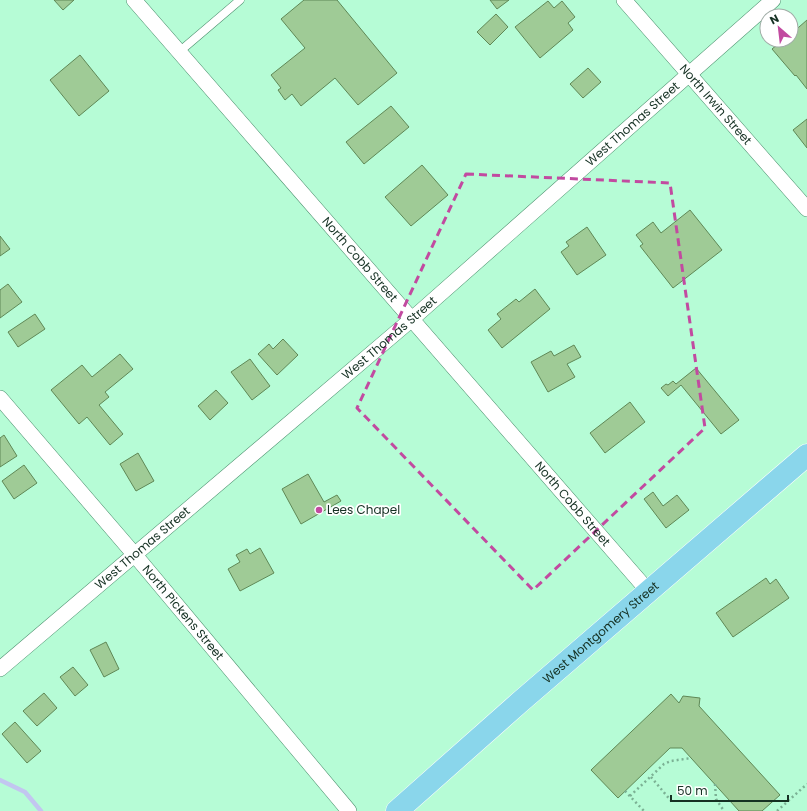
<svg xmlns="http://www.w3.org/2000/svg" width="807" height="811" font-family="Poppins,sans-serif">
<style>
.lines{fill:none;stroke-linecap:round;stroke-linejoin:round}
.stream{stroke:#c2c6f0;stroke-width:4.5}
.building{fill:#9fcb96;stroke:#5f8856}
.lane-casing{stroke:#4c906e;stroke-width:9}
.street-casing{stroke:#4c906e;stroke-width:16}
.primary-casing{stroke:#fff;stroke-width:23}
.path{stroke:#7bb194;stroke-width:2.5;stroke-dasharray:2 3;stroke-linecap:butt}
.lane{stroke:#fff;stroke-width:8}
.street{stroke:#fff;stroke-width:15}
.primary{stroke:#8ad6eb;stroke-width:22}
.marked{fill:none;stroke:#c24aa0;stroke-width:3;stroke-dasharray:8 5;stroke-linejoin:round}
.poi-dot{fill:#c24aa0;stroke:#fff;stroke-width:1.5}
.labels{text-anchor:middle;stroke-width:3.5;stroke-linejoin:round;paint-order:stroke}
.street-label{font-size:12px;fill:#153123;stroke:#fff}
.poi-label{font-size:12px;fill:#153123;stroke:#fff;text-anchor:start}
</style>
<rect width="100%" height="100%" fill="#b6fcd6"/>
<g class="lines">
<polyline class="stream" points="0,780 25,792 41,811"/>
</g>
<g class="building">
<polygon points="54,0 74,0 63,10"/>
<polygon points="304,0 337,0 397,73 358,105 335,78 301,106 292,94 285,100 278,90 281,88 271,75 305,48 281,19"/>
<polygon points="490,0 509,0 497,9"/>
<polygon points="548,1 554,8 562,1 575,17 568,23 573,30 540,58 515,27"/>
<polygon points="496,14 508,27 490,45 477,32"/>
<polygon points="807,20 807,89 796,75 795,76 772,49 783,40 791,40 791,34"/>
<polygon points="80,55 109,91 79,116 50,80"/>
<polygon points="588,68 601,82 583,98 570,84"/>
<polygon points="391,106 409,127 364,164 346,142"/>
<polygon points="807,119 807,148 793,130"/>
<polygon points="422,165 448,195 411,226 385,197"/>
<polygon points="690,210 722,250 673,288 640,246 643,244 636,235 653,222 661,233"/>
<polygon points="587,227 606,255 577,275 561,252 569,246 566,242"/>
<polygon points="0,236 10,249 0,256"/>
<polygon points="8,284 22,302 0,318 0,290"/>
<polygon points="535,289 550,309 502,348 488,330 501,319 497,314 516,299 519,302"/>
<polygon points="35,314 45,329 18,347 8,332"/>
<polygon points="283,339 298,355 277,375 258,354 269,344 273,349"/>
<polygon points="574,345 581,357 567,364 575,377 548,392 531,362 551,351 554,356"/>
<polygon points="120,354 133,369 105,392 109,397 99,405 123,434 110,445 87,417 79,424 51,390 82,365 92,377"/>
<polygon points="250,359 270,386 252,400 231,372"/>
<polygon points="696,368 739,420 721,434 681,385 668,396 661,388 666,384 668,385 673,381 676,384"/>
<polygon points="216,390 228,403 210,420 198,406"/>
<polygon points="630,402 645,422 605,453 590,433"/>
<polygon points="4,435 17,456 0,467 0,438"/>
<polygon points="138,453 154,481 136,491 120,464"/>
<polygon points="24,465 37,483 14,499 2,481"/>
<polygon points="308,474 324,502 337,495 341,501 301,524 282,489"/>
<polygon points="653,492 663,506 677,495 689,510 666,528 644,499"/>
<polygon points="260,548 274,573 240,591 228,569 240,562 236,555 247,549 250,554"/>
<polygon points="766,578 770,584 776,579 789,598 733,637 716,613"/>
<polygon points="106,642 119,669 104,677 90,650"/>
<polygon points="73,667 88,685 75,696 60,677"/>
<polygon points="44,693 57,708 37,726 23,711"/>
<polygon points="671,694 679,703 683,696 700,698 699,706 780,795 762,811 739,811 682,748 670,748 618,798 591,770"/>
<polygon points="15,722 41,751 27,763 2,734"/>
</g>
<g class="lines">
<g class="lane-casing">
<polyline id="lane" points="179,52 240,0"/>
</g>
<g class="street-casing">
<g id="street">
<path id="s1" d="M134,0L649,592"/>
<path id="s2" d="M624,0L807,209"/>
<path id="s3" d="M0,398L134,554L349,811"/>
<path id="s4" d="M0,669L412,319L773,0"/>
</g>
</g>
<g class="primary-casing">
<g id="primary">
<path id="s5" d="M397,811L520,702L807,455"/>
</g>
</g>
<g class="path">
<polyline points="651,777 672,802"/>
<polyline points="715,784 716,799 724,811"/>
<polyline points="625,791 644,811"/>
<polyline points="630,796 664,764 671,761 691,758"/>
<polyline points="777,811 807,784"/>
</g>
<use href="#lane" class="lane"/>
<use href="#street" class="street"/>
<use href="#primary" class="primary"/>
</g>
<path class="marked" d="M466,174L670,183L705,428L533,590L357,408Z"/>
<circle class="poi-dot" cx="319" cy="510" r="4"/>
<g class="labels">
<g class="street-label">
<text dy="4" stroke="none"><textPath href="#s2" startOffset="139">North Irwin Street</textPath></text>
<text dy="4" stroke="none"><textPath href="#s4" startOffset="835">West Thomas Street</textPath></text>
<text dy="4" stroke="none"><textPath href="#s1" startOffset="344">North Cobb Street</textPath></text>
<text dy="4" stroke="none"><textPath href="#s4" startOffset="511">West Thomas Street</textPath></text>
<text dy="4" stroke="none"><textPath href="#s1" startOffset="668">North Cobb Street</textPath></text>
<text dy="4" stroke="none"><textPath href="#s4" startOffset="187">West Thomas Street</textPath></text>
<text dy="4" stroke="none"><textPath href="#s3" startOffset="282">North Pickens Street</textPath></text>
<text dy="4" stroke="none"><textPath href="#s5" startOffset="271">West Montgomery Street</textPath></text>
</g>
<g class="poi-label">
<text x="327" y="514">Lees Chapel</text>
</g>
</g>
<g transform="translate(779 28) rotate(332)"><circle r="19" fill="#ffffff" stroke="#a1ada7"/>
<path d="M0-3L7 15L0 10L-7 15Z" fill="#c24aa0"/>
<text y="-6" font-size="11" font-weight="bold" text-anchor="middle" fill="#153123">N</text>
</g>
<path d="M671 795v6h117v-6" fill="none" stroke="#153123" stroke-width="2"/>
<text x="677" y="795" font-size="12" fill="#153123" stroke="#ffffff" stroke-width="3" paint-order="stroke">50 m</text>
</svg>
